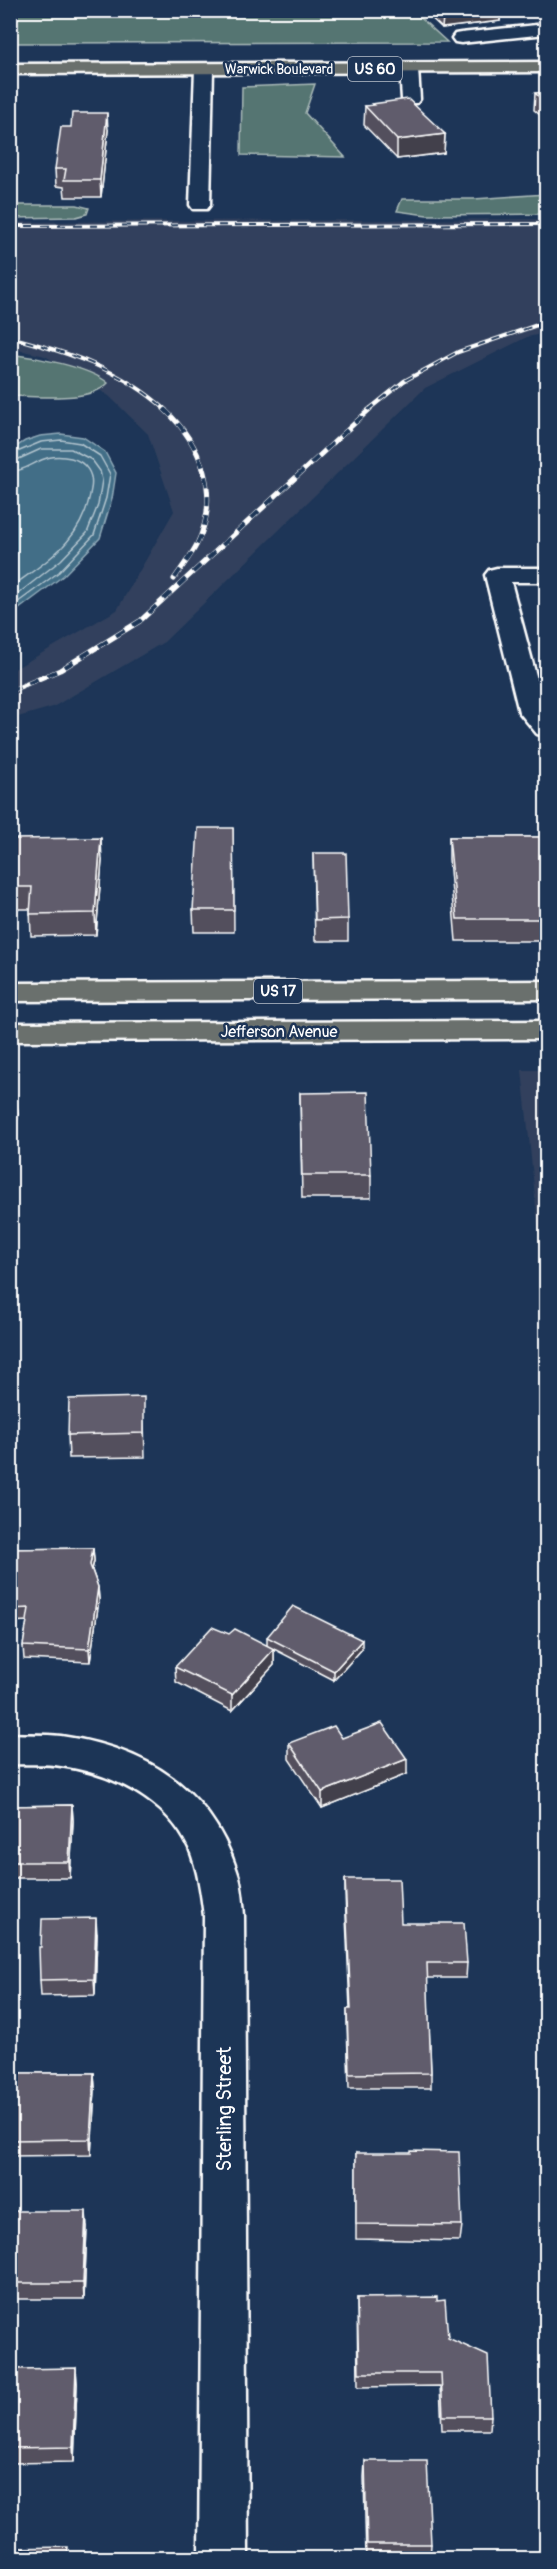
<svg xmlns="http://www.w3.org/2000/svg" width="557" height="2569" font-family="Pangolin,sans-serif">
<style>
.built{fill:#31415d}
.green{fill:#557472;stroke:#aabab8;stroke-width:1.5}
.water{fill:#426e87;stroke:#8ea8b7;stroke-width:1.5}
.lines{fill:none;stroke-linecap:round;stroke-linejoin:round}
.shore{stroke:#b3c5cf;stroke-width:1.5}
.minor-casing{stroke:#fff;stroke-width:5}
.major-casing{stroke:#fff;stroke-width:5}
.minor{fill:#1d3557;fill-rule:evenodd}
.major{fill:#6a706d;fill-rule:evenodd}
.rail-far1-casing{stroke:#fff;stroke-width:4}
.rail-casing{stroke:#fff;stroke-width:5}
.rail-far1{stroke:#1d3557;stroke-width:2;stroke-dasharray:8;stroke-linecap:butt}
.rail{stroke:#1d3557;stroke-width:4;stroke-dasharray:10;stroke-linecap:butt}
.wall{fill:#534f5d;stroke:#fff;stroke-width:1.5}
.shaded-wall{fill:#43404c;stroke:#fff;stroke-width:1.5}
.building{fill:#605c6c;stroke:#fff;stroke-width:1.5}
.labels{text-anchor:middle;stroke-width:5;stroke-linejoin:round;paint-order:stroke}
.far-street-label{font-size:14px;fill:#fff;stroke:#1d3557}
.shield{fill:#1d3557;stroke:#bbc2cd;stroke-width:1.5}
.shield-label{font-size:15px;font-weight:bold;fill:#fff}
.street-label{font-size:16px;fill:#fff;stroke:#1d3557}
.near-street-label{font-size:20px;fill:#fff;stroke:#1d3557}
</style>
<rect width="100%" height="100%" fill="#1d3557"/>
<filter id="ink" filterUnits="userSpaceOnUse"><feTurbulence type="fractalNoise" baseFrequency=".0167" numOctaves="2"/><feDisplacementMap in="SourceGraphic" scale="12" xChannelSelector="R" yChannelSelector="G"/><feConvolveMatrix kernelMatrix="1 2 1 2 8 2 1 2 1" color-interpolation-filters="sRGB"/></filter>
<g filter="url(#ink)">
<g class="built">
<polygon points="546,219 546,333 527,337 425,388 164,642 53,707 11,719 11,671 117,610 174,511 148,434 109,396 45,356 11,348 10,222"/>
<polygon points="522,1070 546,1070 546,1304"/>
</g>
<g class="green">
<polygon points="10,11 413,11 447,42 11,43"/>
<polygon points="315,84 305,113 345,157 241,155 242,87"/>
<polygon points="546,194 546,214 427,215 397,211 402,199 474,199"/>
<polygon points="10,205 77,205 89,208 87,214 76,217 11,218"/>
<path d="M10,354C35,357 90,367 108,383C90,403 37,396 11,396Z"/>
</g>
<polygon class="water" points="61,434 83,437 105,452 116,473 112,499 100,538 63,576 11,615 11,450 25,441 40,436"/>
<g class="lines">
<g class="shore">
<polyline points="10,455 41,442 61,440 80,443 100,456 110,474 106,498 94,535 59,572 10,608"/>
<polyline points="10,463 41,449 71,449 92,460 100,471 102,480 98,505 87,533 61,560 10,600"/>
<path d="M10,472C34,470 40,451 71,458C86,462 94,474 91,489C83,541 49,559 10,588"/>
</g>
<g class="minor-casing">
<g id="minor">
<polygon points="546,24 546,34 461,43 455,42 452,38 455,34 461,33"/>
<polygon points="204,64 210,65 213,69 210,205 207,209 193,209 190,205 195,69 198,65"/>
<polygon points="409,64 415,65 418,69 420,99 417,103 405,103 402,99 400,69 403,65"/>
<polygon points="497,568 546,568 546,582 511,582 546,713 546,736 537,734 519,712 485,575 489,570"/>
<path d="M10,1734C27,1735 44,1734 61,1736C145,1748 210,1787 237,1871C242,1885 243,1901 244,1916L248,2558H199L204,1916C201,1893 198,1870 189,1848C167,1800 111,1773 61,1766C45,1763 27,1765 10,1764Z"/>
</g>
</g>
<g class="major-casing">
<g id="major">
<polygon points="546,62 546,72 10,74 10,64"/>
<polygon points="546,981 546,999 10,1001 10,983"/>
<polygon points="546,1021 546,1039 10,1041 10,1023"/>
</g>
</g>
<use href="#minor" class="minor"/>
<use href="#major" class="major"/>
<g class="rail-far1-casing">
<g id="rail-far1">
<polyline points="10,226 546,224"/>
<path d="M10,337C67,352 121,369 166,410"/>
<polyline points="368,410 404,381 458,352 546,322"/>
</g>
</g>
<g class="rail-casing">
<g id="rail">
<path d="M164,409C202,444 221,495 197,544C191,556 182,567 174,579"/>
<polyline points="10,691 60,670 140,621 370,409"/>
</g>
</g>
<use href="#rail-far1" class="rail-far1"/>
<use href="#rail" class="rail"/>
</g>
<g class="wall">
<polygon points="423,10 500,11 500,21 442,28"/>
<polygon points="546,92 546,120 534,110 535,93"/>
<polygon points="372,104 445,134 444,153 397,159 364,125 365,106 372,106"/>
<polygon points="108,130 101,197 65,197 64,187 56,186 55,169"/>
<polygon points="233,828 234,932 194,932 193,910"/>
<polygon points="449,837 546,837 546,941 456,941 449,859"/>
<polygon points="10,839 102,860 96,935 31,936 30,909 10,909"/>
<polygon points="313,853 348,919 348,941 315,941"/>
<polygon points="300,1093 371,1175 371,1198 302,1198"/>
<polygon points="144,1421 145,1457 69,1458 68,1435"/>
<polygon points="93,1548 94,1561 92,1570 98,1587 99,1600 90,1662 24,1659 23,1646 27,1621 10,1622 10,1549"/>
<polygon points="229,1634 267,1646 267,1637 362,1649 334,1680 274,1649 274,1665 232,1711 176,1682 175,1667"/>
<polygon points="342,1738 407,1774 322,1808 289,1759 289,1743"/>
<polygon points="72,1805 73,1821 70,1878 10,1878 10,1806"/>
<polygon points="345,1879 401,1923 467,1963 466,1978 427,1978 431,2073 431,2088 349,2088 347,2024 347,2009 350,2009 345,1894"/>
<polygon points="97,1934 95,1995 41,1996 40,1980"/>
<polygon points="10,2073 94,2073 95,2089 91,2155 10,2156"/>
<polygon points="356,2153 462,2225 460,2241 356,2239"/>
<polygon points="10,2211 87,2226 84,2299 10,2299"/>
<polygon points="357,2298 437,2301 448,2338 491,2416 490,2430 442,2430 440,2386 358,2387"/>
<polygon points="76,2368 77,2384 74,2462 11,2463 10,2429"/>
<polygon points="365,2461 431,2544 430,2559 366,2559 364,2477"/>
</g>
<g class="shaded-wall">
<polygon points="500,11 500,21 442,28 443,17"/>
<polygon points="107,113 108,130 101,197 100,180"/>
<polygon points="445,134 444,153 397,159 397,140"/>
<polygon points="101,838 102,860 96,935 95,913"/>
<polygon points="16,1094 18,1114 11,1185 10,1153"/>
<polygon points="93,1548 94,1561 90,1577 90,1565"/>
<polygon points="98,1587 99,1600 90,1662 89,1649"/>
<polygon points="362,1640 362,1649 334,1680 334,1671"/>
<polygon points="274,1649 274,1665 232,1711 232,1695"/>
<polygon points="407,1759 407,1774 322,1808 322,1792"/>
<polygon points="72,1805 73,1821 70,1878 69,1862"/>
<polygon points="96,1918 97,1934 95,1995 94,1979"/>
<polygon points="94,2073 95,2089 91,2155 90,2139"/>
<polygon points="86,2211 87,2226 84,2299 83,2283"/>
<polygon points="76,2368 77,2384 74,2462 73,2447"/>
</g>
<g class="building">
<polygon points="435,10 500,10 500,11 443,17"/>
<polygon points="546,92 546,103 535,93"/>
<polygon points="408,99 445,134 397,140 365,106 374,105 372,104"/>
<polygon points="72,113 107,113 100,180 64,180 66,169 55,169 61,127 71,127"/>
<polygon points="198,828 233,828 234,910 193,910"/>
<polygon points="449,837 546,837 546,919 457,919"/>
<polygon points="101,838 95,913 30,914 32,887 10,887 10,839"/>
<polygon points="313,853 346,853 348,919 315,920"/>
<polygon points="368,1092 371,1175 302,1175 300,1093"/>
<polygon points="10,1094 16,1094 10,1153"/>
<polygon points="144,1397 144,1433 68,1435 69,1399"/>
<polygon points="93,1548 90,1565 98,1587 89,1649 23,1646 29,1608 10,1609 10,1549"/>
<polygon points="293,1606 362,1640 334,1671 267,1637"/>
<polygon points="212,1627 229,1634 235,1629 274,1649 232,1695 175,1667"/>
<polygon points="382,1723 407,1759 322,1792 289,1743 334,1726 342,1738"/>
<polygon points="72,1805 69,1862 10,1862 10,1806"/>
<polygon points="345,1879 399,1879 401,1923 464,1923 467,1963 427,1963 431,2073 349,2074 347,2009 351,2009"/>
<polygon points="96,1918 94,1979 40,1980 39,1947 41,1947 42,1919"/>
<polygon points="10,2073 94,2073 90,2139 10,2140"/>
<polygon points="411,2151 459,2152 462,2225 356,2224 356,2153 411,2153"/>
<polygon points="10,2211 86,2211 83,2283 10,2283"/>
<polygon points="437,2297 437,2301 445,2300 448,2338 488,2356 491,2416 443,2416 441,2373 359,2373 357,2298"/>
<polygon points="76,2368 73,2447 10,2448 10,2429 15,2369"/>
<polygon points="365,2461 427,2461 431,2544 367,2544"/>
<polygon points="68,2547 67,2559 10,2559 10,2548"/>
</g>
</g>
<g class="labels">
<g class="far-street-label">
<text x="279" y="74">Warwick Boulevard</text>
</g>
<g class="shield">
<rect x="348" y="57" width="54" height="24" rx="4.5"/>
<rect x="254" y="979" width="48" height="24" rx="4.5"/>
</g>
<g class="shield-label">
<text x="375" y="74">US 60</text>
<text x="278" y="996">US 17</text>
</g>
<g class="street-label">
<text x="279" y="1037">Jefferson Avenue</text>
</g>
<g class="near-street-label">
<text transform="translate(224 2109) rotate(-90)" y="7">Sterling Street</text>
</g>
</g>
<rect width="557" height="2569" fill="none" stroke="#1d3557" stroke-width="36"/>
<rect x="18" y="18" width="521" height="2533" fill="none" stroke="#fff" stroke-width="2" filter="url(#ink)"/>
</svg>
